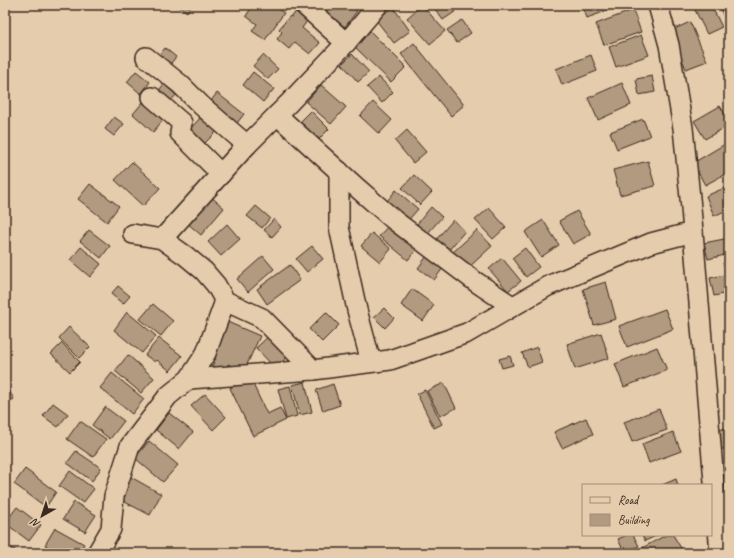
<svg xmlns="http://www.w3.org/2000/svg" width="734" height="558" font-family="Caveat,sans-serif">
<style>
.building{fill:#b19a80;stroke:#3b2a1e}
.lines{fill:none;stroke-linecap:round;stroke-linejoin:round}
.minor-casing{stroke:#3b2a1e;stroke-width:22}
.minor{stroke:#e5ccad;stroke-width:19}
</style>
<rect width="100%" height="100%" fill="#e5ccad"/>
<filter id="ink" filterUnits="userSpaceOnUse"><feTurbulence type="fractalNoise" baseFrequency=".025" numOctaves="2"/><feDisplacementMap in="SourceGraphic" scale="8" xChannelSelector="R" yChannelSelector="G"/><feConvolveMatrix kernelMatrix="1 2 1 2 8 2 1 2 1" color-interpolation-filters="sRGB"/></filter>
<g filter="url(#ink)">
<g class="building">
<polygon points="177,5 192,5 187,12"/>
<polygon points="253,5 272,5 284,13 265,40 252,31 257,24 246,16"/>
<polygon points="325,5 350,5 357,11 345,27 322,10"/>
<polygon points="422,5 445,31 430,44 407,18"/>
<polygon points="432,5 452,5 456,11 443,20"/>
<polygon points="582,5 620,5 620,6 587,18"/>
<polygon points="700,5 711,5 722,27 707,34 694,8"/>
<polygon points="718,5 729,5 729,26"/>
<polygon points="393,7 410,31 394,43 376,20"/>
<polygon points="633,10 641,32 604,45 596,24"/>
<polygon points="296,11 307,21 302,28 320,43 310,54 295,42 289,49 277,39 282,32 279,29 290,16 292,17"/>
<polygon points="462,20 471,33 457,43 447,30"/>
<polygon points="690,22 707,61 686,69 670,31"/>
<polygon points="370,31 406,67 391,82 355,47"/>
<polygon points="641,35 649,55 616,67 609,47"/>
<polygon points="414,43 464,105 451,116 401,54"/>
<polygon points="165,48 176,57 167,68 156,59"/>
<polygon points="352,54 369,72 358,82 342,64"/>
<polygon points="263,55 278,69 268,79 253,66"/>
<polygon points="591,55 597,71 562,85 556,69"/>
<polygon points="136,71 150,82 141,94 127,82"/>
<polygon points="253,72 274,89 263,102 243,85"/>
<polygon points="652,76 655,92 639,95 636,79"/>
<polygon points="379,77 393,92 382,103 367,87"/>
<polygon points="622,83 631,105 598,120 588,98"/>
<polygon points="164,84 176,95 168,104 156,94"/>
<polygon points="321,85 346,107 331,124 306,102"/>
<polygon points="217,93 244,114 234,127 207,106"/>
<polygon points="143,102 163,120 153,132 133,114"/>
<polygon points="373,102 392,120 379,134 360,116"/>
<polygon points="720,106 729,121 729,125 705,139 694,121"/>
<polygon points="311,111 329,129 315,143 297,125"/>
<polygon points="202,116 217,131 203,145 188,131"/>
<polygon points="114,117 124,124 114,136 105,129"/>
<polygon points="643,119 650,136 617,149 610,132"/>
<polygon points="407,130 426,152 413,163 395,141"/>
<polygon points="725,144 729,152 729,172 705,185 693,163"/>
<polygon points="648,161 655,186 620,195 613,170"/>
<polygon points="132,162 160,188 143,206 115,180"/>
<polygon points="414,175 432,192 420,205 402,188"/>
<polygon points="90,184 119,206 107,222 78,199"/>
<polygon points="729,186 729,209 714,216 706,196"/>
<polygon points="396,190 418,209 405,224 383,206"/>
<polygon points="209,195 224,208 201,235 186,222"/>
<polygon points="256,206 270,218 262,228 247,216"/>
<polygon points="431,207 442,217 427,234 417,224"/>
<polygon points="489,208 506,227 493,239 475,220"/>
<polygon points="577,211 591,234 573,244 559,221"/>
<polygon points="274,219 281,227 272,237 264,230"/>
<polygon points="453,220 465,231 448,251 435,241"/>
<polygon points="543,220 559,245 541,257 525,232"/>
<polygon points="391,223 419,246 408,260 379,236"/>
<polygon points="227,224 240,239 221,256 208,242"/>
<polygon points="89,230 110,246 101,258 80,241"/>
<polygon points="477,230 492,246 466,270 451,254"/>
<polygon points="372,233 391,249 380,262 361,246"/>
<polygon points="729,238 729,254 708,259 704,243"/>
<polygon points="312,246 323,259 307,272 296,259"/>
<polygon points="81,247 101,264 90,277 70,260"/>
<polygon points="525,248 539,267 526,277 512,258"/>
<polygon points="430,252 446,264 434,280 418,268"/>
<polygon points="263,256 274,269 248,292 237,279"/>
<polygon points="502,258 521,281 508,291 489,269"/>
<polygon points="729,261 729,282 723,263"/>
<polygon points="290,265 300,280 267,304 257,289"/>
<polygon points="724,275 728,293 714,296 710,278"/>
<polygon points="606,282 616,319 594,325 583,289"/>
<polygon points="118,286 130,296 123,304 111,294"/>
<polygon points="412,289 434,305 423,321 401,305"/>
<polygon points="153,304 173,321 161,336 140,319"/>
<polygon points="384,308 394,318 385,328 374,317"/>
<polygon points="665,309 673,329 627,347 619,326"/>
<polygon points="127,312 156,336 142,353 114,330"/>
<polygon points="326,312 339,325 322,342 309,329"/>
<polygon points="225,321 260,336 244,371 228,364 225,372 212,366 216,358 210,355"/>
<polygon points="69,327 90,347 79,358 59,338"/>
<polygon points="272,333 291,354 275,368 256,348"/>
<polygon points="601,333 609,358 575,369 567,344"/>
<polygon points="159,338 182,356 170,371 157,360 155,362 145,355"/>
<polygon points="62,343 80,362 70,372 51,354"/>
<polygon points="537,347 542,362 528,367 522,353"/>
<polygon points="657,347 667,370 624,387 615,364"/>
<polygon points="128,355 154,378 141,393 115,371"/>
<polygon points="510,356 513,365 502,368 499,359"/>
<polygon points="112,373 144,399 132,414 100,388"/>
<polygon points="250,378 267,414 280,408 286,420 253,436 230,388"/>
<polygon points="305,382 312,412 300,415 292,385"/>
<polygon points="444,383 456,408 440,416 427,391"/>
<polygon points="333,384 340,405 323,411 316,390"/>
<polygon points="6,386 14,399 5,404 5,387"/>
<polygon points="290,386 297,416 286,419 278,389"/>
<polygon points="425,390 442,424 434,428 417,394"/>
<polygon points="205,394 226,417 213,430 191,406"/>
<polygon points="53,403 68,414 58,427 43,416"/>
<polygon points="105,407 124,421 110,439 92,425"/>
<polygon points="659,409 667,430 632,442 624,422"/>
<polygon points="169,413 193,432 179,449 156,430"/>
<polygon points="586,418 593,434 562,448 554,432"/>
<polygon points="80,421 106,439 93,457 67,439"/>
<polygon points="729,427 729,447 720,450 713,432"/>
<polygon points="673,432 681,451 649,463 642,444"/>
<polygon points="149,441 178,465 163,482 135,458"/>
<polygon points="76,451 101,468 92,481 67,463"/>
<polygon points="25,469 56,492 46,507 14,484"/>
<polygon points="70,471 94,489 83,503 59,486"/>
<polygon points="129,476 161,494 150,515 117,498"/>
<polygon points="676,479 678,485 662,485"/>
<polygon points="74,502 96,515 85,532 63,519"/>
<polygon points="17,507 41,525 29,541 5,523"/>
<polygon points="55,528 84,544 79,553 59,553 45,545"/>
<polygon points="627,535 633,535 639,546 624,552 618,539"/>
<polygon points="642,535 658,535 645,541"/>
<polygon points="666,535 673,535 681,548 673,553 645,553 642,548"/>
<polygon points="5,545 19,552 18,553 5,553"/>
</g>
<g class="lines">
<g class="minor-casing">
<g id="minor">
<polyline points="658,5 669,45 683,128 691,208 720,553"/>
<polyline points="346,43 378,5"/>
<polyline points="146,57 180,84 202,106 247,145"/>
<polyline points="152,97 182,123 180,133 221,174"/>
<polyline points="277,115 355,186 394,220 476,282 512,306"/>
<polyline points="339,171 339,227 357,310 371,362"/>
<polyline points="162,239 247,145 288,104 346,43 304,5"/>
<polyline points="313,370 390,360 467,333 548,286 651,243 693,232"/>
<polyline points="189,379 313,370 262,318 225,301"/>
<polyline points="97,553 111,529 114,496 130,446 168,396 189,379 206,353 225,301 216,285 204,271 186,256 162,239 133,234"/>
</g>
</g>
<use href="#minor" class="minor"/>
</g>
</g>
<rect width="734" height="558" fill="none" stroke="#e5ccad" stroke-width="20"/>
<rect x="10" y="10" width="714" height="538" fill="none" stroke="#3b2a1e" stroke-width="1.5" filter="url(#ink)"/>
<rect x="582" y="484" width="130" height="52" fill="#e5ccad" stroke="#a18b74"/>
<rect x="590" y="497" width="20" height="6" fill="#e5ccad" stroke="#a18b74"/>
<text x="618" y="504" font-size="12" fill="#3b2a1e">Road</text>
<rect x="590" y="514" width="20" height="12" fill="#b19a80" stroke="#a18b74"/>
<text x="618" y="524" font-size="12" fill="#3b2a1e">Building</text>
<g transform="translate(42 516) rotate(219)" stroke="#e5ccad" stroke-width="3" paint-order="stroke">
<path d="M0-3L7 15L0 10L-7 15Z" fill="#3b2a1e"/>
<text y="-6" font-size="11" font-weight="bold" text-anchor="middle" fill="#3b2a1e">N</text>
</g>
</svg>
